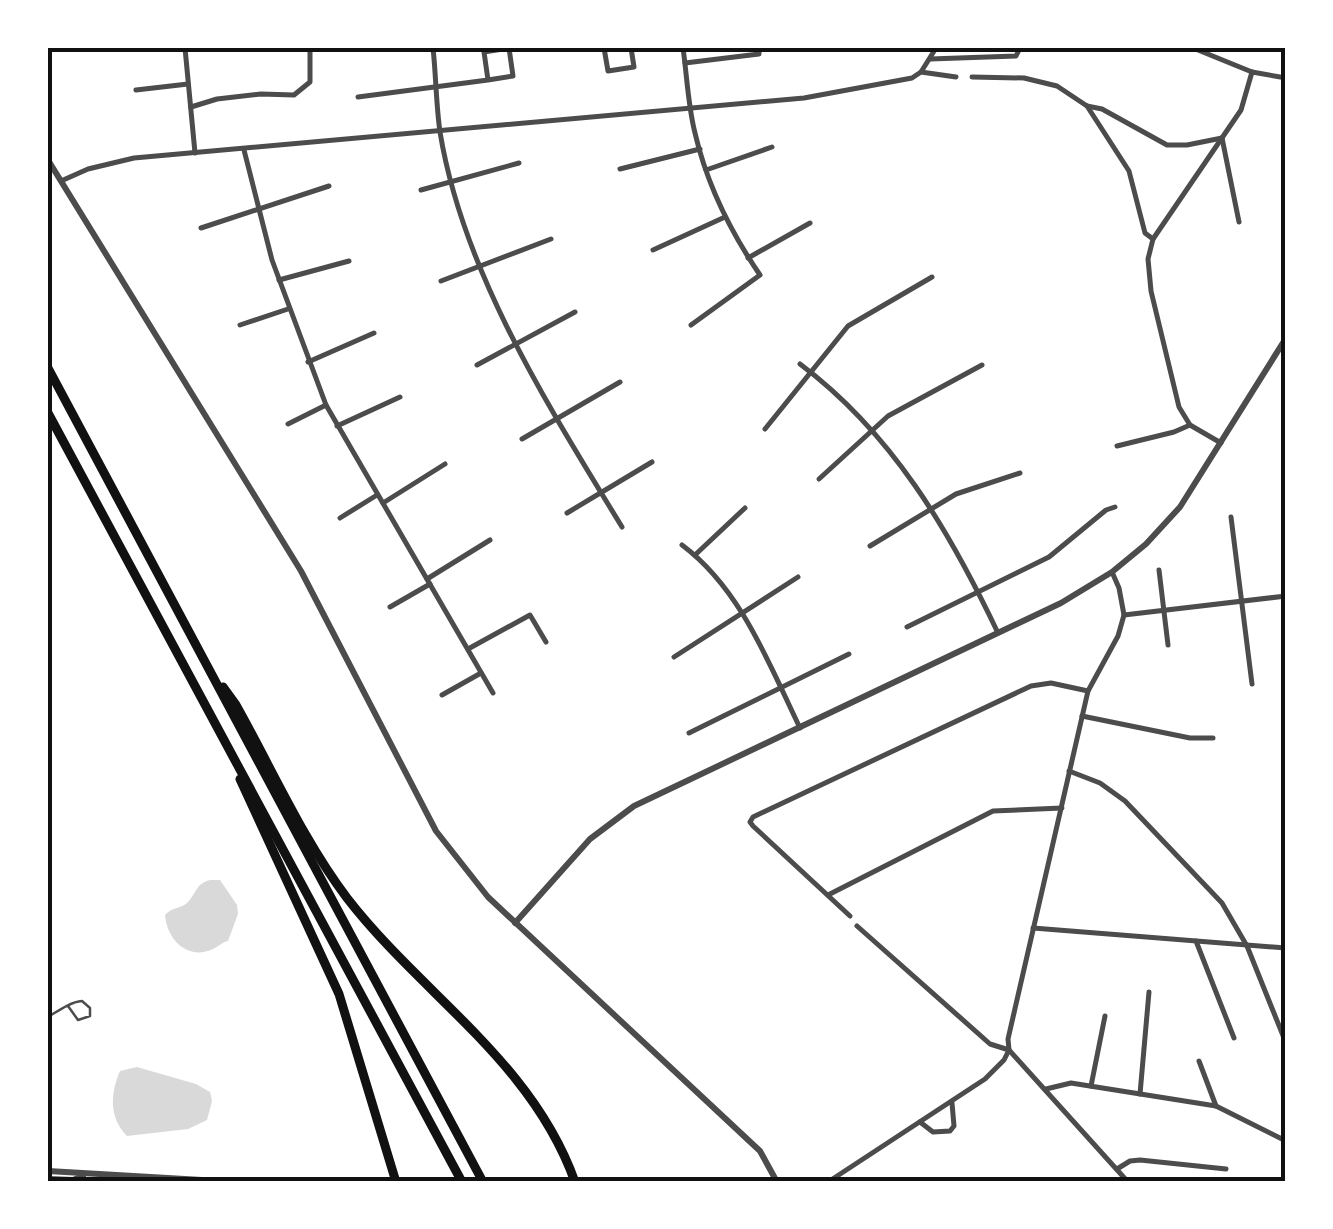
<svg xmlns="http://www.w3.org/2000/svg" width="1333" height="1229" font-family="Poppins,sans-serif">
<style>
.water{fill:#d9d9d9}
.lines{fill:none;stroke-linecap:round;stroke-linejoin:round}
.service{stroke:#4c4c4c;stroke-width:2.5}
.minor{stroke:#4c4c4c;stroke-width:5}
.tertiary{stroke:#4c4c4c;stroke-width:6}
.motorway{stroke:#111;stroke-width:9}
.neatline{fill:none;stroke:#111;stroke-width:4}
</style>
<rect width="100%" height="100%" fill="#fff"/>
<g class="water">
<path d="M210,880H220L237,905L238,914L228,941C222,942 218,947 213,949C187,961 167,939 165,915C172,907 180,909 187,903C197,893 195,884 210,880Z"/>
<path d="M137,1067L196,1084L210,1092L212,1101L207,1120L188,1129L127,1136C109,1118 110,1094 120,1071Z"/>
</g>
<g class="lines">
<path class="service" d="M48,1017C58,1011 70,1002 82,1001L90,1008V1016L78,1020L68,1006"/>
<g class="minor">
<polyline points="185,48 195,153"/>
<path d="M433,48C436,75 436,104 440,132C463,273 549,407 622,527"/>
<polyline points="604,48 608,71 634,67 631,48"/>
<path d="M683,48C687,76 688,106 695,133C707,185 730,231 760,275L691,325"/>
<polyline points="1193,48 1252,72 1286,78"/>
<polyline points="930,59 1016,56 1020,48"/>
<polyline points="685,63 759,54 759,48"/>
<polyline points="921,72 956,77"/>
<polyline points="972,77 1024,78 1057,86 1087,106 1102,109 1167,145 1187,145 1222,138"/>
<polyline points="136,90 188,84"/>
<polyline points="358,97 488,80 484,52 509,48 513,76 488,80"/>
<polyline points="1087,106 1129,171 1145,233 1153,239"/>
<polyline points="191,107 217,99 261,94 294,95 310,82 310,48"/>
<polyline points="1222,138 1239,222"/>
<polyline points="244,150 272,260 326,405 493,693"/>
<polyline points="620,169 700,149"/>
<polyline points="706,170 772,147"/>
<polyline points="61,181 88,169 134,158 804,98 912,78 921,72 936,48"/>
<polyline points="421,190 519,163"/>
<polyline points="201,228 329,186"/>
<polyline points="653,250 725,217"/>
<polyline points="748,258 810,223"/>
<polyline points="279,280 349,261"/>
<polyline points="441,281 551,239"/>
<polyline points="240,325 288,309"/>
<polyline points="308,362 374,333"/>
<path d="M800,364C892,433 949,530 998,633"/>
<polyline points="477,365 575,312"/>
<polyline points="288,424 326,405"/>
<polyline points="337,426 400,397"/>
<polyline points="765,429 848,326 932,277"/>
<polyline points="522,439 620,382"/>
<polyline points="1221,443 1190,425 1179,407 1151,291 1148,259 1153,239 1241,110 1252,72"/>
<polyline points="1117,446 1174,432 1190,425"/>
<polyline points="819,479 888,416 982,365"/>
<polyline points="383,503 445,464"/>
<polyline points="567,513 652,462"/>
<polyline points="1231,517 1252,684"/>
<polyline points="340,518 377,495"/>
<path d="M682,545C741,589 769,664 800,728"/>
<polyline points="870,546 956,494 1020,473"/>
<polyline points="695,555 745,508"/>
<polyline points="1159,570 1168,645"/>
<polyline points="1112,572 1119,588 1124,615 1118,636 1088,691 1008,1039 1009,1050 1128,1182"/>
<polyline points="427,579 490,540"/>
<polyline points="390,607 430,584"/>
<polyline points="1124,615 1286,596"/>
<polyline points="907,627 1049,557 1106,510 1115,507"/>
<polyline points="468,649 530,615 546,642"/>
<polyline points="674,657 798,577"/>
<polyline points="442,695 481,673"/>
<polyline points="1082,716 1190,738 1213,738"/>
<polyline points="689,733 849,654"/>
<polyline points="1069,771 1100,783 1125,801 1222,903 1247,946 1286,1043"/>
<polyline points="828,895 993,811 1062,808"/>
<polyline points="850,916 753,826 750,822 753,817 1031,686 1051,683 1088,691"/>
<polyline points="1033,928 1286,948"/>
<polyline points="1196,941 1234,1038"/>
<polyline points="1199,1061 1216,1106"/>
<polyline points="1091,1086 1105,1016"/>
<polyline points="1046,1089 1071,1083 1216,1106 1286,1141"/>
<polyline points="1140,1094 1149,992"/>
<polyline points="920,1122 933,1132 950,1131 954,1126 952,1103"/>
<polyline points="1117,1169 1130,1161 1140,1160 1226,1169"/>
<polyline points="828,1182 985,1079 1004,1060 1009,1050 990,1044 857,926"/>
</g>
<g class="tertiary">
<polyline points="48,160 301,571 436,831 488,897 760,1151 777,1182"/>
<polyline points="515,923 590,839 634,806 1061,603 1112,572 1146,544 1180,507 1286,338"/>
<polyline points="48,1171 236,1182"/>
<polyline points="48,1179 73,1180 83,1176"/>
</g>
<g class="motorway">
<polyline points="48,368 483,1182"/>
<polyline points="48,413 462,1182"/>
<path d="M223,687L236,705C272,769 303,840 347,898C422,995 532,1061 575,1182"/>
<polyline points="240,779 339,994 396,1182"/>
</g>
</g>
<rect width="1333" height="1229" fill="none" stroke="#ffffff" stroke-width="100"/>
<rect x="50" y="50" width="1233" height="1129" class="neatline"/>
</svg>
